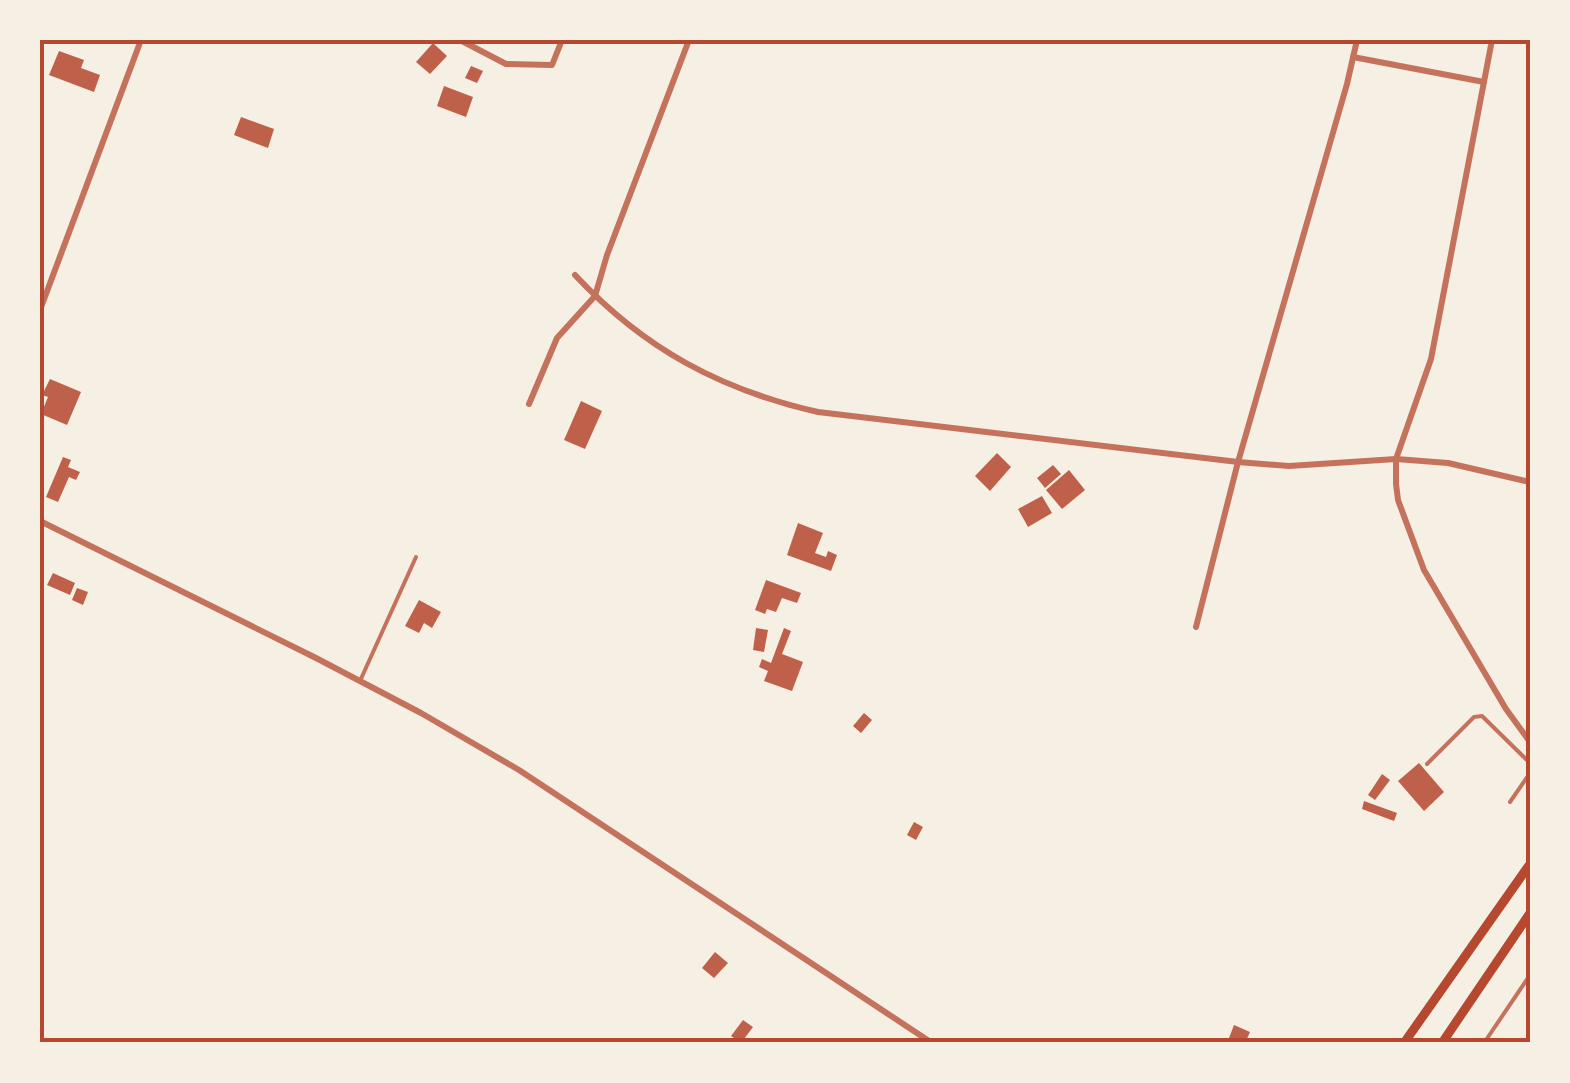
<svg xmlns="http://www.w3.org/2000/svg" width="1570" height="1083" font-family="Jost,sans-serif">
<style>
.building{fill:#bf614a}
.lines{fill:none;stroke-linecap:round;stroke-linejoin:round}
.service{stroke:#c5725c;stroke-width:4}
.minor{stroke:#c5725c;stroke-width:6}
.secondary{stroke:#b5482f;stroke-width:9}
.neatline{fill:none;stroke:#b5482f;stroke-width:4}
</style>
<rect width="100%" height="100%" fill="#f6efe4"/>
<g class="building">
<polygon points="433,43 447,56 430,74 416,62"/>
<polygon points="59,51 84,60 81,68 100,75 94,92 49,75"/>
<polygon points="471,66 483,71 477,83 465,78"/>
<polygon points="444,86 473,97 466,117 437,106"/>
<polygon points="241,117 274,129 268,148 234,135"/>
<polygon points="50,379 81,392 67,425 41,414 48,397 42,395"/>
<polygon points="581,401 602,411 585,449 564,440"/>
<polygon points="997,453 1011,467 990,491 975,476"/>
<polygon points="63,457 71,460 68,467 80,472 76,480 69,477 58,502 46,497"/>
<polygon points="1053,465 1061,474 1045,488 1037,478"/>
<polygon points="1069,470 1085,490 1062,509 1046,490"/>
<polygon points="1042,496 1052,513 1028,527 1018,509"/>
<polygon points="798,523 823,533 815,553 826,557 828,551 837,555 831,571 787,555"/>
<polygon points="53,573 75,583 70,595 47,585"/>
<polygon points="766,580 801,593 797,603 782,598 776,612 767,609 765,614 755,610"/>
<polygon points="77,588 88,592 83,605 72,600"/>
<polygon points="419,600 441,612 432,628 424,623 419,633 405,626"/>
<polygon points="756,628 768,630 764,652 753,650"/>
<polygon points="784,628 791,631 782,654 803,662 792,691 764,681 768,671 759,667 762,659 771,663"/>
<polygon points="864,713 872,720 861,733 853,726"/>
<polygon points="1419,763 1444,792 1424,811 1398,781"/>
<polygon points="1382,774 1390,780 1375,800 1368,795"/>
<polygon points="1364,801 1397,813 1394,821 1362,809"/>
<polygon points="914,822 923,827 916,840 907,835"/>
<polygon points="715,952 728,963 714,978 702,968"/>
<polygon points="743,1020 753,1027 741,1043 731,1036"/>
<polygon points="1234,1025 1250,1032 1245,1043 1229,1038"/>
</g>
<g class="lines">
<g class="service">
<polyline points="360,681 416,557"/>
<polyline points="1427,764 1474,717 1482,716 1530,763"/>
<polyline points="1510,802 1530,773"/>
<polyline points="1484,1043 1530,975"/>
</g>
<g class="minor">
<polyline points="460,40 506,64 552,65 562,40"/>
<polyline points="1492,40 1431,359 1396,459 1396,484 1398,500 1424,570 1506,709 1530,742"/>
<polyline points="1353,57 1484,82"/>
<path d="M575,275C644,349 721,390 818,412L1238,462L1289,466L1396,459L1448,463L1530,482"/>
<polyline points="40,310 141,40"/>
<polyline points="529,404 557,338 595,296 607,255 689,40"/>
<polyline points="40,521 316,658 421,713 519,770 932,1043"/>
<polyline points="1196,627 1238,462 1347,84 1357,40"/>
</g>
<g class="secondary">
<polyline points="1404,1043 1530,864"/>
<polyline points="1442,1043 1530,913"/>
</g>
</g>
<rect width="1570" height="1083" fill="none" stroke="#f6efe4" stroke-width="85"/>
<rect x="42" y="42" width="1486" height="998" class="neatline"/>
</svg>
